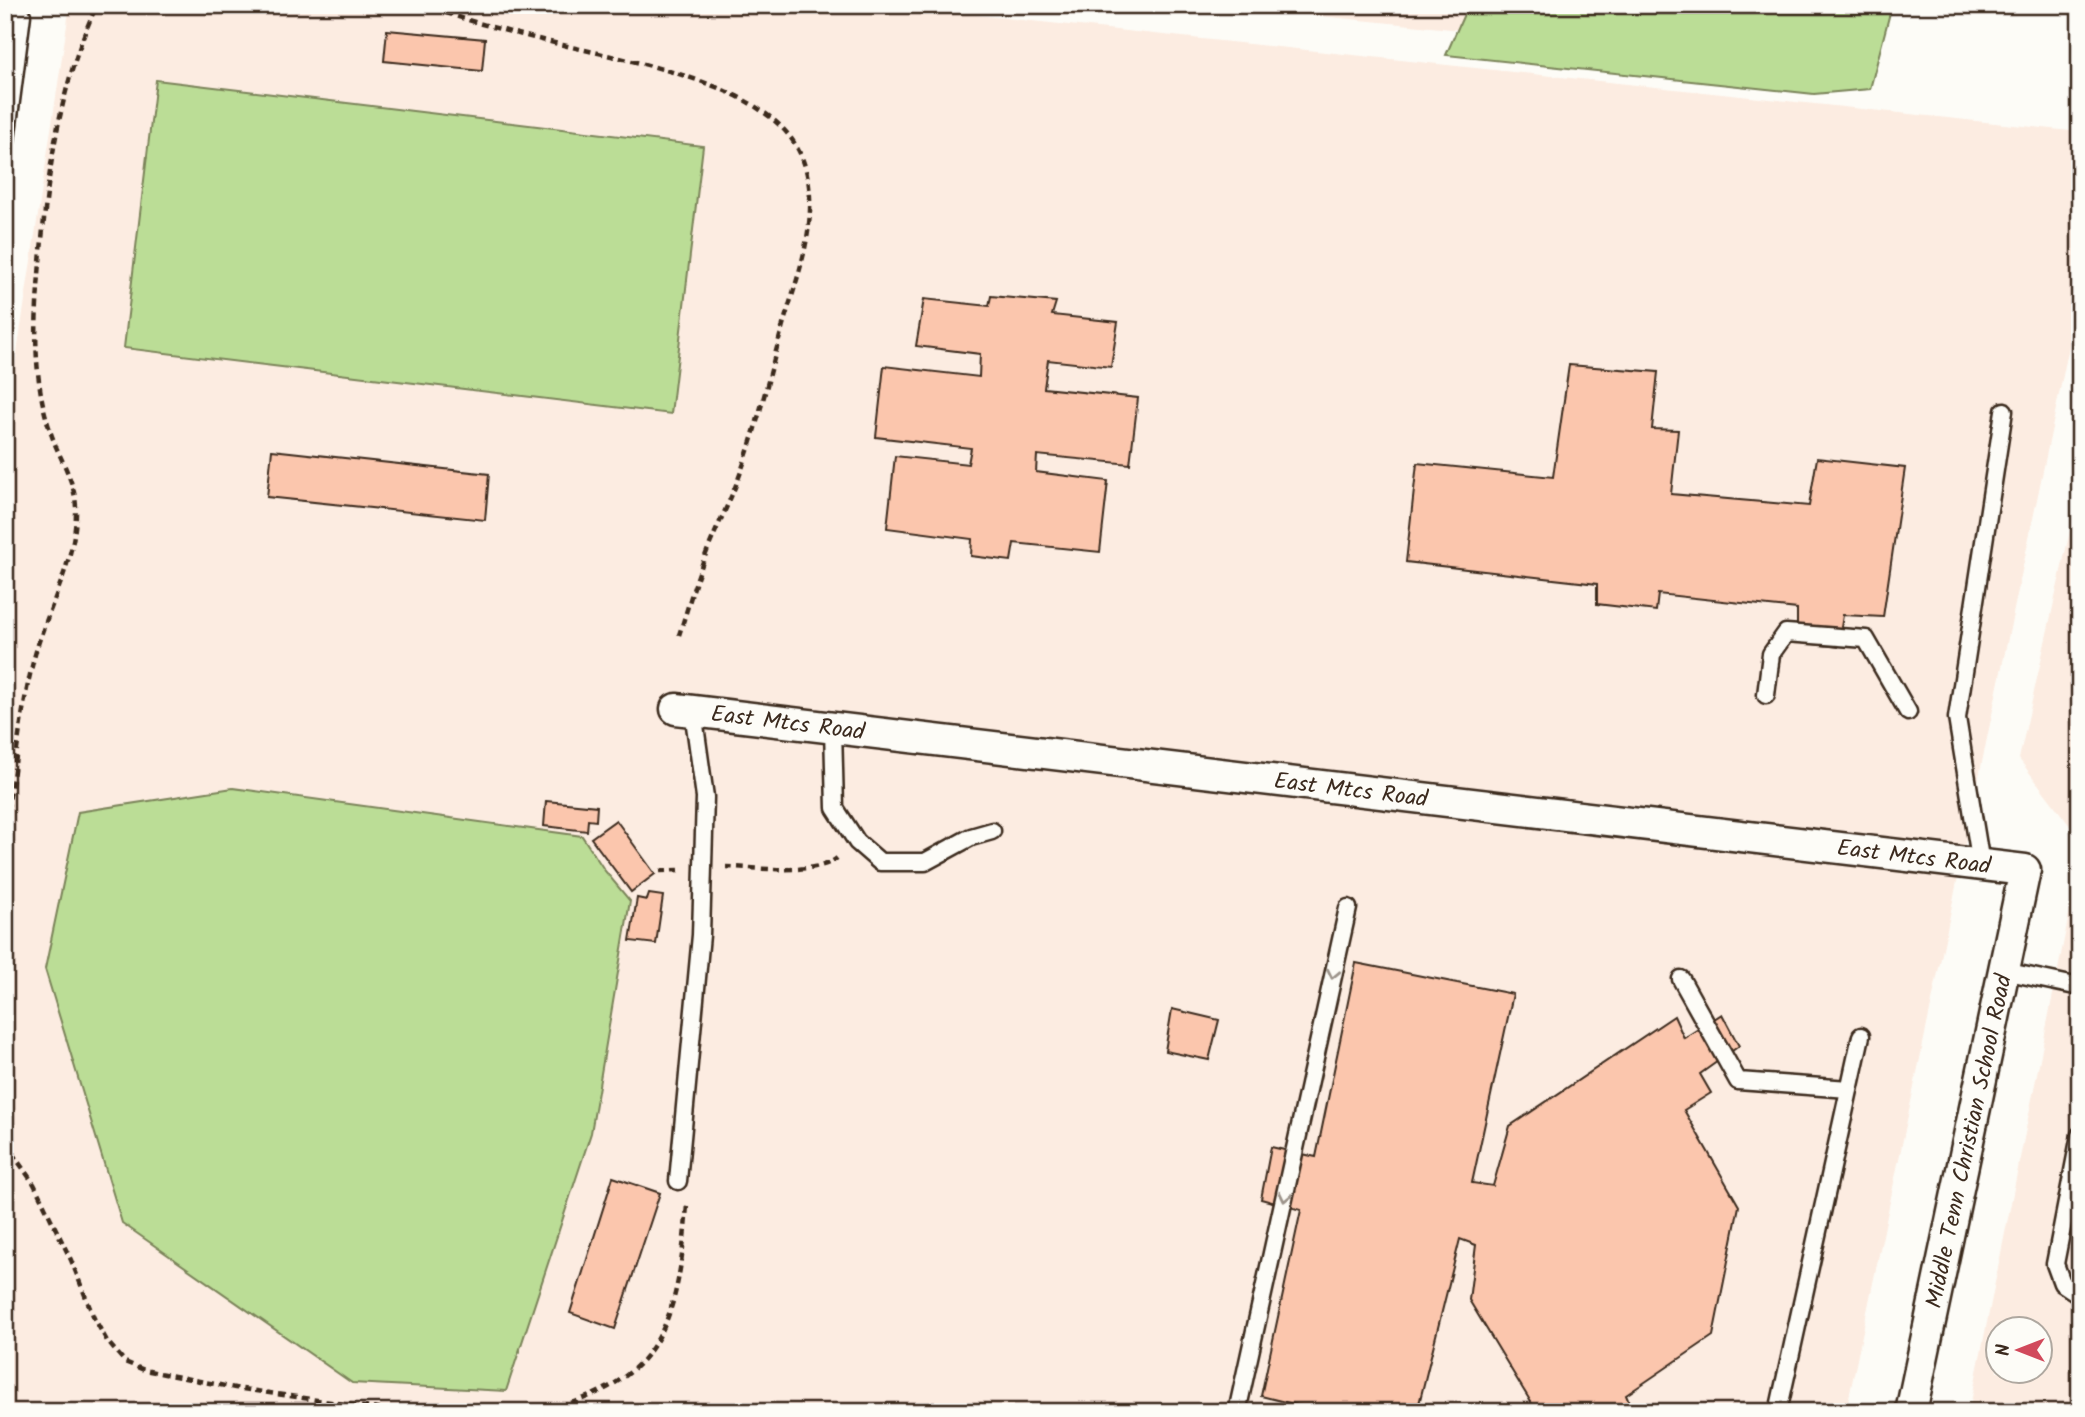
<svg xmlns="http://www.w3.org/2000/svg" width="2085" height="1417" font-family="Kalam,sans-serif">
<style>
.built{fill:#fcece1;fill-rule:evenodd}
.green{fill:#bbdd96;stroke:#7b845a;stroke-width:2}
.building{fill:#fbc6ad;stroke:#3b2a1e;stroke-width:2}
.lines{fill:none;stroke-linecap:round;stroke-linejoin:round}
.service-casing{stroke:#3b2a1e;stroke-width:21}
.minor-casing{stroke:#3b2a1e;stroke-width:35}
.path{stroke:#3b2a1e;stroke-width:4.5;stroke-dasharray:7 5;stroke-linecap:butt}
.service{stroke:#fdfcf7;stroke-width:16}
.minor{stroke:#fdfcf7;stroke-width:30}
.oneway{stroke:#9c938a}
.labels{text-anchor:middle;stroke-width:7;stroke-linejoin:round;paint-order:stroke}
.street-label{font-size:23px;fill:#3b2a1e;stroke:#fdfcf7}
</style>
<rect width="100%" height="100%" fill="#fdfcf7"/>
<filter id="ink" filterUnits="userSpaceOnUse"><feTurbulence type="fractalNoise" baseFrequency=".0143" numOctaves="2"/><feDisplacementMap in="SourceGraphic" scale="14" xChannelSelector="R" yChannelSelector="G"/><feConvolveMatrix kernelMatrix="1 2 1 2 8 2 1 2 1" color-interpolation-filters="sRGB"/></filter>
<g filter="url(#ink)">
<g class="built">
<polygon points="70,5 881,5 2080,132 2080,294 1846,1412 5,1412 5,431"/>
<polygon points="1209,5 1855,5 1842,68"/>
<polygon points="2080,486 2080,839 2019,759"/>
<path d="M2080,860V1412H1969ZM1997,1330H2039V1372H1997Z"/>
</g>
<g class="green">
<polygon points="1468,5 1892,5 1870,89 1814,94 1446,55"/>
<polygon points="156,80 703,146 671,414 124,348"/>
<polygon points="233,788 582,836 605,871 630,901 591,1133 506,1391 352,1383 122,1223 45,969 78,812"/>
</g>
<g class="building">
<polygon points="387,30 485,39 482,71 384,61"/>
<polygon points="991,296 1056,302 1052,315 1118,322 1111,367 1048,360 1044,388 1138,398 1130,464 1037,455 1036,472 1108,481 1100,552 1014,543 1011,561 971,556 972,539 887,528 895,456 968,464 971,448 876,437 884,366 979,377 980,354 916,346 924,299 989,306"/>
<polygon points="1569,365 1658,372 1652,429 1678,430 1671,494 1809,506 1817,458 1905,468 1883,617 1843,615 1838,647 1797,642 1797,609 1658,594 1656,611 1597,604 1597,584 1406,562 1417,463 1553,477"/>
<polygon points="272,450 489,474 485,520 267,497"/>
<polygon points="546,801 597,806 596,821 588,820 587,831 544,826"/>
<polygon points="616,820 655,874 631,892 591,838"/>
<polygon points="649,894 663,896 656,944 630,941 637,898 647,900"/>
<polygon points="1356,963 1513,994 1472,1183 1493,1186 1510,1126 1674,1016 1684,1038 1722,1014 1739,1046 1700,1074 1711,1093 1684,1110 1739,1206 1713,1336 1626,1395 1633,1412 1537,1412 1469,1300 1476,1245 1460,1239 1417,1412 1326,1412 1261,1396 1301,1210 1261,1199 1271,1147 1316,1157"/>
<polygon points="1172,1009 1219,1020 1209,1060 1165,1051"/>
<polygon points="613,1177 660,1193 615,1329 570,1313"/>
</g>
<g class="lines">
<g class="service-casing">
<g id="service">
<polyline points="5,13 22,15 5,148"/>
<polyline points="1766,695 1771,654 1786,633 1866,639 1908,712"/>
<polyline points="833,728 835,808 857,842 880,862 925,862 971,837 992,831"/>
<polyline points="1981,864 1957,718 2004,411"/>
<polyline points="2004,971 2080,987"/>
<polyline points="1681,979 1738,1081 1849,1089"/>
<polyline points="2080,1135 2055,1264 2062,1283 2080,1295"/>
<polyline points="678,1181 701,935 705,797 693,711"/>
<polyline points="1237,1412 1348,908"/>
<polyline points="1778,1412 1861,1036"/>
</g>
</g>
<g class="minor-casing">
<polyline id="minor" points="676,709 2025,870 1911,1412"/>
</g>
<g class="path">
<path d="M423,5C476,24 531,38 585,50C634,61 708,78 751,104C784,124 804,146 809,186C815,232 796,282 783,325C769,376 757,428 739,477C727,509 711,538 700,570C692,591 686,614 679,635"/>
<path d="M5,822C17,765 20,707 36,651C49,606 75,561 76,514C77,490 67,471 57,449C49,430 43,409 40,388C33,343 37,297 41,251C48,169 61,80 97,5"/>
<path d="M726,867C754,867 816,876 837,858"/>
<polyline points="660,871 679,870"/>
<polyline points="5,1143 34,1184 71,1260 94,1318 107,1341 125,1362 144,1370 235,1388 399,1412"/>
<path d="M536,1412C663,1386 678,1321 687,1205"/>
</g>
<use href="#service" class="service"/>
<use href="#minor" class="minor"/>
</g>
<defs><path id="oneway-chevron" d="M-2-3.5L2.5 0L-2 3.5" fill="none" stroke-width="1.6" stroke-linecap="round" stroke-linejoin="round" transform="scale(1.75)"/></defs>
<g class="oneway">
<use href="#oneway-chevron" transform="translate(1333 974) rotate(102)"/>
<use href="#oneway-chevron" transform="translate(1285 1197) rotate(102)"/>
</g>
</g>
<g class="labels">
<g class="street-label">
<text transform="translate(788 722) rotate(7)" y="8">East Mtcs Road</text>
<text transform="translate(1351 789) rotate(7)" y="8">East Mtcs Road</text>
<text transform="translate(1914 856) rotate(7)" y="8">East Mtcs Road</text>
<text transform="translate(1968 1141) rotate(-78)" y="8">Middle Tenn Christian School Road</text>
</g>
</g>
<rect width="2085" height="1417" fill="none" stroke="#fdfcf7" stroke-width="28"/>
<rect x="14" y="14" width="2057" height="1389" fill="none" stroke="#3b2a1e" stroke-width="2.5" filter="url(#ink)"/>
<g transform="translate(2019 1350) rotate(270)"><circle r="33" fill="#fdfcf7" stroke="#afa8a0" stroke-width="2"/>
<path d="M0-5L12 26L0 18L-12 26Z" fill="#d1495b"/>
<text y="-10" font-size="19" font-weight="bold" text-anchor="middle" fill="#3b2a1e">N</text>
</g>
</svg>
